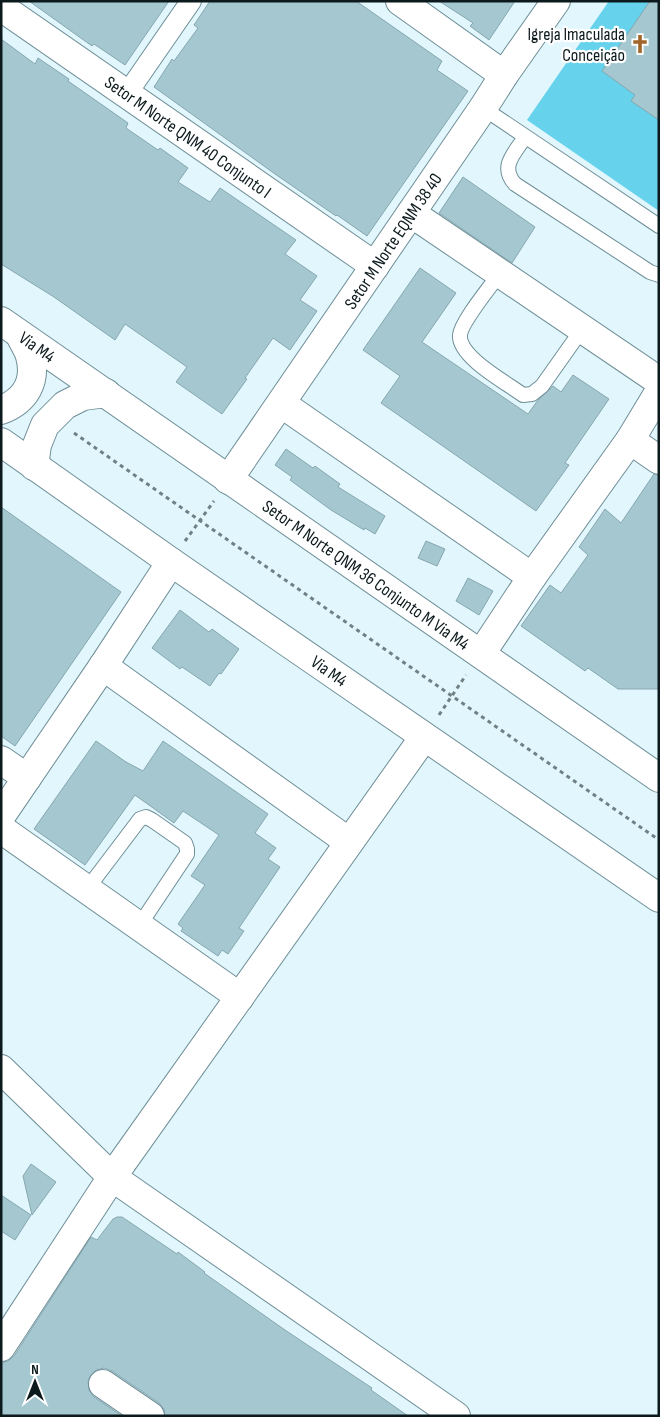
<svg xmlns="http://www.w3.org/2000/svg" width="660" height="1417" font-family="'Sofia Sans Condensed',sans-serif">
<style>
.green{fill:#66d2ec}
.building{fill:#a5c7d0;stroke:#86a7b0}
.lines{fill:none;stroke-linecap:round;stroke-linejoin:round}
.service-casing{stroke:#6e8e97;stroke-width:16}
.pedestrian-casing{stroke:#6e8e97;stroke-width:22}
.minor-casing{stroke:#6e8e97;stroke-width:30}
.secondary-casing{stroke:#6e8e97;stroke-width:30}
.path{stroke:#708186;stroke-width:3;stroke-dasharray:4 4;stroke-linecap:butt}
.service{stroke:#fff;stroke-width:14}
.pedestrian{stroke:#fff;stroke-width:20}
.minor{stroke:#fff;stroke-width:28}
.secondary{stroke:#fff;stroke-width:28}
.labels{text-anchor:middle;stroke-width:4.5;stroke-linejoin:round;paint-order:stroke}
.poi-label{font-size:18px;fill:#0d1a1d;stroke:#fff;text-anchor:end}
.street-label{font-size:18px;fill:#0d1a1d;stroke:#fff}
</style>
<rect width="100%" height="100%" fill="#e2f7fd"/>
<polygon class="green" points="609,1 659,1 659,211 527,120"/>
<g class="building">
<polygon points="29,1 169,1 125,65 94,44 92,46"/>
<polygon points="210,1 356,1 442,61 437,70 468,91 367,236 337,215 336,216 275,174 154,87 172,59 174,61 198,28 194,25"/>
<polygon points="439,1 515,1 489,40 470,26 473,23"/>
<polygon points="650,1 659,1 659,120 631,101 635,95 602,71"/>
<polygon points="1,39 35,64 38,58 69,79 68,81 128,123 126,128 158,150 160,148 188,168 178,182 210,202 220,188 296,240 285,254 317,276 300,300 317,311 290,350 273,338 245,378 247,379 222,414 176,382 187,367 125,324 115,340 54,297 1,264"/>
<polygon points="463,177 535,227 512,263 439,213"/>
<polygon points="420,268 456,293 422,342 528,414 538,400 553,386 561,392 573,375 609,399 565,463 569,465 536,511 381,403 400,376 363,350"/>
<polygon points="286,449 313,468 315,466 340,484 338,487 385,516 375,534 365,528 364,530 331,510 290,480 292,477 275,465"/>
<polygon points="654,474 659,475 659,689 618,689 588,668 585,671 521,626 550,585 561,593 588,555 579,547 605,509 621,523"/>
<polygon points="1,507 121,592 15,746 1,736"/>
<polygon points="426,541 445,549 437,566 418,558"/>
<polygon points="468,578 493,591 479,615 456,601"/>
<polygon points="180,610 209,632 212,629 239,649 221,674 219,673 210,686 182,667 180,669 152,648"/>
<polygon points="96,741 126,762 143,771 163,741 268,814 255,833 276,848 268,859 280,867 239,928 244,931 228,954 222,950 218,956 181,931 183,928 178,924 205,885 191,876 219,835 183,811 174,823 135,795 85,865 34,829"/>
<polygon points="31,1164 56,1182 32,1215 23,1176"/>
<polygon points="1,1195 31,1215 15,1240 1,1231"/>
<polygon points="117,1217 122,1217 177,1254 178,1252 205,1272 204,1273 285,1330 372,1388 371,1390 408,1416 165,1416 164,1409 159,1403 112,1371 104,1368 96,1370 90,1376 88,1382 89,1390 94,1397 122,1416 1,1416 1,1366 4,1362 8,1361 14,1356 91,1237 97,1240 113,1219"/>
</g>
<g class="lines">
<g class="service-casing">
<g id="service">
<polyline points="483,108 659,226"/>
<path d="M525,137C515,153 499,166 515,184L650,272L659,275"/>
<path d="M500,273C491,286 461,322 460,335C458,357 507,383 523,395L532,394L542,386L583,328"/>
<polyline points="87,889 140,819 146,817 152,820 185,843 187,849 187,854 139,926"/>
</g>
</g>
<g class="pedestrian-casing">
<polyline id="pedestrian" points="126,95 191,1"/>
</g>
<g class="minor-casing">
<g id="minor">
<polyline points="400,1 504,75"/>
<polyline points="1,7 375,266"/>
<polyline points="411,213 659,381"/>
<polyline points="282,404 532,577"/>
<polyline points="630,440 659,460"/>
<polyline points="228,480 483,108 504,75 556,1"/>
<polyline points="481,654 532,577 630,440 659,392"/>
<polyline points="103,666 349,842"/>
<polyline points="1,760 27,778"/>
<polyline points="1,816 103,666 171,562"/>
<polyline points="1,829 240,997"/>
<polyline points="1,1069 112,1177 456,1416"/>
<polyline points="1,1347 112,1177 424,737"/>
<polyline points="103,1384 150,1416"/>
</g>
</g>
<g class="secondary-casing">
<g id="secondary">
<polyline points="1,321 659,778"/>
<path d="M1,410C25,401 37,382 30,356C28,349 23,342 20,335"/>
<polyline points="1,442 171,562 659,898"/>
<polyline points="34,466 37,445 45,425 65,405 83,396 106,393"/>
</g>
</g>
<g class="path">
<polyline points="74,433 659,840"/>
<polyline points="185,541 214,501"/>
<polyline points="439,715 466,675"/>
</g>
<use href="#service" class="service"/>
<use href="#pedestrian" class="pedestrian"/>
<use href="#minor" class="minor"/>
<use href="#secondary" class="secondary"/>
</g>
<defs>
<g id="church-bare" transform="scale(1.5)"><path d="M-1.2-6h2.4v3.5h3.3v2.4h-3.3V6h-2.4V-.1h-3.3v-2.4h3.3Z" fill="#a26529" stroke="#fff" stroke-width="2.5" paint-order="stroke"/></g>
</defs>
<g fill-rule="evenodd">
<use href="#church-bare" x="640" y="44"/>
</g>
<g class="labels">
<g class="poi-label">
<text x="625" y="40">Igreja Imaculada<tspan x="625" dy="21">Conceição</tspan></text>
</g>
<g class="street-label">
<text transform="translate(188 137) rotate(35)" y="6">Setor M Norte QNM 40 Conjunto I</text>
<text transform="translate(393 241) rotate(-56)" y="6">Setor M Norte EQNM 38 40</text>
<text transform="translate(37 347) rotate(35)" y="6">Via M4</text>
<text transform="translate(366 575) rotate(35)" y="6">Setor M Norte QNM 36 Conjunto M Via M4</text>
<text transform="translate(329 671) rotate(35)" y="6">Via M4</text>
</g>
</g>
<rect width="660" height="1417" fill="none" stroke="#0d1a1d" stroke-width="5"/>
<g transform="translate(35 1382)" stroke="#ffffff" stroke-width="4" paint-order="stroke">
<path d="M0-4L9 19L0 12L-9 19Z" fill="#0d1a1d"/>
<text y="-8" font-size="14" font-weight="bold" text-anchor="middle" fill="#0d1a1d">N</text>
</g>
</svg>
